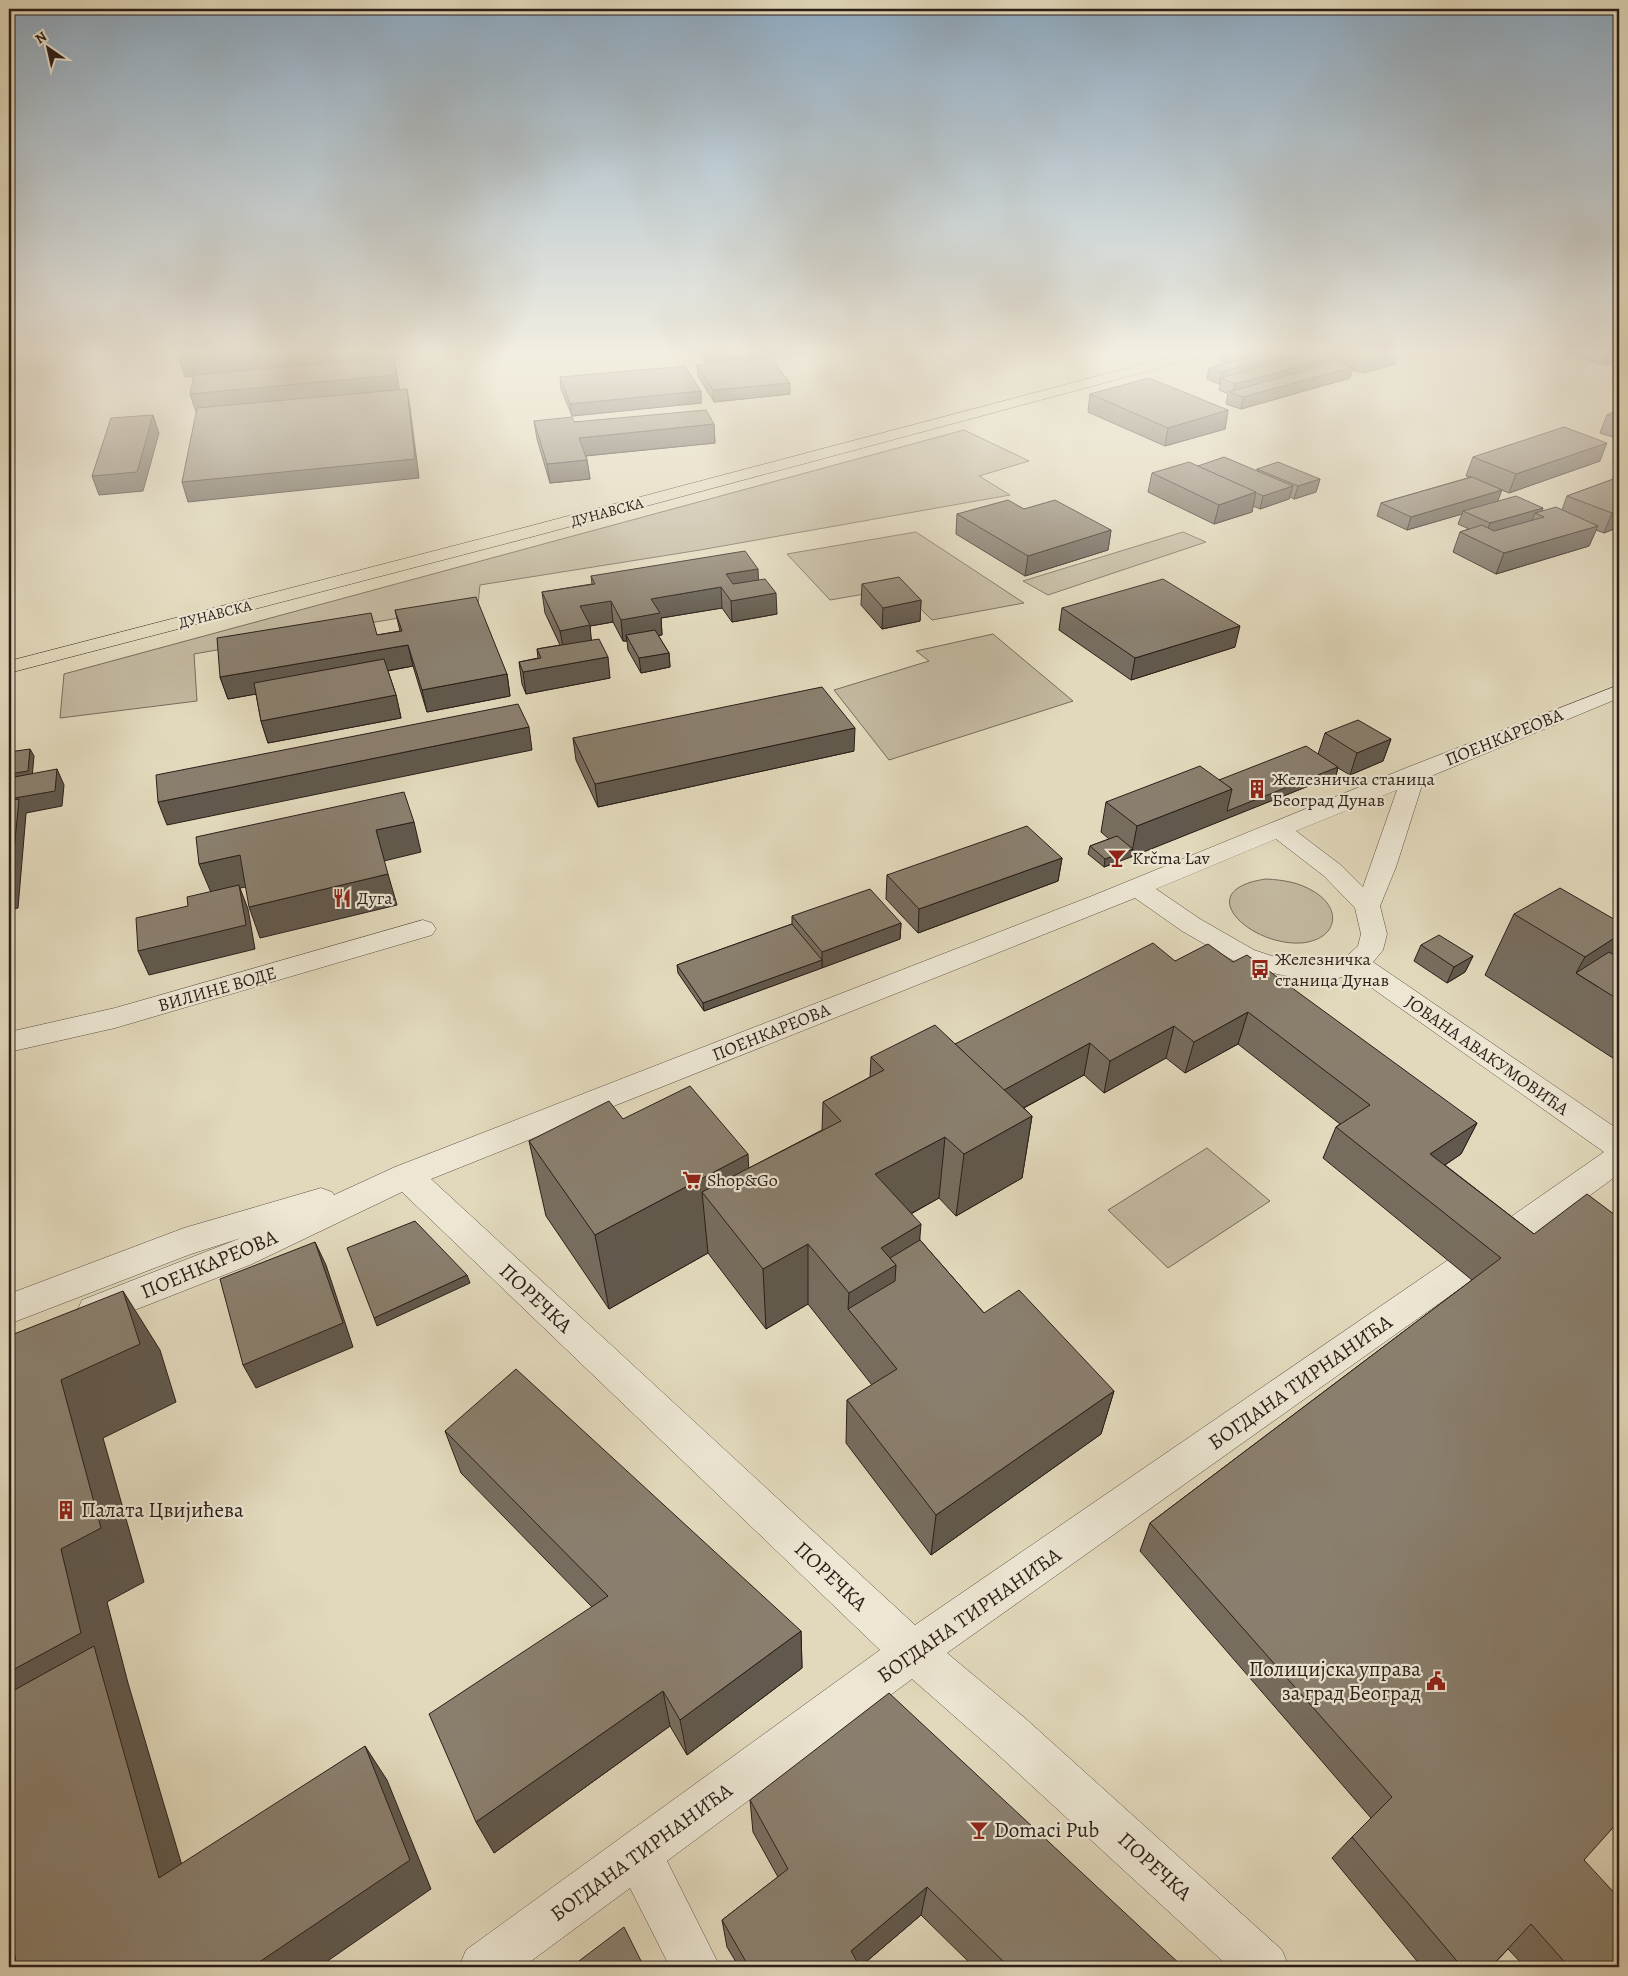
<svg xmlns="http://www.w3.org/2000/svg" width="1628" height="1976" font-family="Alegreya,serif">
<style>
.green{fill:#c3b9a0;stroke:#776c5c}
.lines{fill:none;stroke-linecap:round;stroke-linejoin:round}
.minor-casing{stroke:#594d42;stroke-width:1}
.major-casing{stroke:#2b1e19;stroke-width:1}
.minor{fill:#ece6d3;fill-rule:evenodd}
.major{fill:#e2d9bc;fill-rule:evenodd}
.wall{fill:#776d5f;stroke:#2b1e19}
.shaded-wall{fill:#61594d;stroke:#2b1e19}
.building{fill:#8a7f6e;stroke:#2b1e19}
.labels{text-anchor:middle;stroke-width:4.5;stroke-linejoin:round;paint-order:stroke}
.far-street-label{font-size:15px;fill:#2b1e19;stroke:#ece6d3}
.street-label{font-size:18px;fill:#2b1e19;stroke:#ece6d3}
.poi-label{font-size:18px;fill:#2b1e19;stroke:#ece6d3;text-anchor:start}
.near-street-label{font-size:21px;fill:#2b1e19;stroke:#ece6d3}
.near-poi-label{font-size:21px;fill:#2b1e19;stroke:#ece6d3;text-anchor:start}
</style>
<rect width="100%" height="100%" fill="#e2d9bc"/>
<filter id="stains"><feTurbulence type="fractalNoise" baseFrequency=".004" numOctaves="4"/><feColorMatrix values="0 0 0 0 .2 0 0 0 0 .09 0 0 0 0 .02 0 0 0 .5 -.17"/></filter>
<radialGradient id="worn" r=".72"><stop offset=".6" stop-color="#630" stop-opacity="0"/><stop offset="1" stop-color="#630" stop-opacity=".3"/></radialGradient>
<g class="green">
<polygon points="964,430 1029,461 979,476 1010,495 700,550 480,585 478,604 194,654 197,701 60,718 64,674"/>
<polygon points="916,532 1024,603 932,620 899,588 830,600 787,554"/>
<polygon points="1183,532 1206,542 1048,595 1023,581"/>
<polygon points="993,634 1073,701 889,760 834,690 929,661 916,651"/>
<path d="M1266,879C1283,880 1298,882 1313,891C1344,909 1337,940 1301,943C1250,946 1189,890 1266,879Z"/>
<polygon points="1207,1148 1270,1201 1168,1268 1108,1210"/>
</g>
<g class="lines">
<g class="minor-casing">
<g id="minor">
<path d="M1619,685V698L1424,779L1396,867L1380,906L1387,934L1383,950L1373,962L1619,1130V1174L1506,1257L1494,1261L1482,1257L1477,1247L1482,1237L1604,1152L1352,974L1321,983L1258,970L1236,962L1182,931L1135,898L431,1179L915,1625L1448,1260L1460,1256L1472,1260L1477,1270L1472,1280L947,1653L1026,1719L1282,1950L1289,1967H1229L994,1751L912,1679L667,1861L720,1967H670L630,1888L523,1967H459L466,1950L880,1650L402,1192L252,1264L94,1326L82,1322L77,1311L82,1300L241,1238L191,1254L9,1324V1294L184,1228L321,1188L332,1192L334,1195L395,1167L1092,896L1406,768ZM1397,790L1363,887L1342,866L1296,831ZM1276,839L1324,876L1355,908L1361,934L1358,946L1346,957L1320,965L1272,956L1254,950L1200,919L1156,889Z"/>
<polygon points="423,920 432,923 436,929 432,935 115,1028 9,1052 9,1032 115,1008"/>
</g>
</g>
<g class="major-casing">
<polygon id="major" points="1189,352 1210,352 1208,355 531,537 9,673 9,661 519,529"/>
</g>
<use href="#minor" class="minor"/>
<use href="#major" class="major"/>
</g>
<g class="wall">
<polygon points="698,352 824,352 705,362"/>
<polygon points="1222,352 1399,352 1396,364 1363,373 1352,370 1350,378 1241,409 1226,404 1228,394 1219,390 1220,383 1219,384 1207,379 1209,368 1226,363 1220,361"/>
<polygon points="1561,352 1619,352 1619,361 1605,365"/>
<polygon points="697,365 790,394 714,402 698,376"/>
<polygon points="560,377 701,391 701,403 572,416 561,389"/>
<polygon points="1090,394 1228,410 1225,429 1165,446 1088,412"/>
<polygon points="1619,410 1619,439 1600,433 1607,415"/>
<polygon points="534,421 574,422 714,424 715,443 586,456 587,460 590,479 550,483 537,439"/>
<polygon points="1473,457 1600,461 1509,493 1488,484 1498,501 1543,508 1542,511 1562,510 1567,496 1619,477 1619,527 1604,533 1596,530 1589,546 1496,574 1453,552 1460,532 1469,529 1458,524 1462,514 1407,530 1377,516 1381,503 1471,477 1466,476"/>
<polygon points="1198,466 1256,471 1257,469 1320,479 1316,492 1294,499 1290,497 1289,499 1260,509 1253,506 1252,512 1214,524 1148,492 1152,473"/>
<polygon points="1024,509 1111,530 1108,550 1025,576 956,534 957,514"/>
<polygon points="591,576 758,580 777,614 732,622 722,608 661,618 662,635 658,635 669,653 670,667 641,673 628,650 627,641 623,641 613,622 590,626 591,640 610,678 526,694 522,684 519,662 538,658 537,649 560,645 545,613 542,592 592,584"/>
<polygon points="862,584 921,600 920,621 882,629 861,605"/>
<polygon points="1062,608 1235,647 1131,680 1059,630"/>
<polygon points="395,610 507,674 510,696 427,712 413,666 388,671 396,695 401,718 268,743 261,721 256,694 228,699 220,677 377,635 400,631"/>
<polygon points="1325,733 1391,739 1383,761 1350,775 1338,768 1336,775 1104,867 1088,854 1090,846 1109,839 1101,832 1106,802 1219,780 1318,754"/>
<polygon points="573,738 854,751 598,807 576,760"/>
<polygon points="1062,858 1058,881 918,933 886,899 887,875"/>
<polygon points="1514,914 1619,922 1619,948 1615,955 1619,958 1619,1062 1485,975"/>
<polygon points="792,916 901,923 900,939 704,1011 678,973 677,965 792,924"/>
<polygon points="1421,945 1473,956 1465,972 1447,983 1414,961"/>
<polygon points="1175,961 1233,962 1477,1123 1461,1154 1445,1165 1534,1234 1584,1860 1619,1967 1525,1967 1508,1949 1491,1967 1422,1967 1332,1858 1352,1837 1371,1818 1140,1551 1150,1523 1472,1280 1323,1158 1336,1127 1340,1124 1238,1044 1185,1073 1166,1058 1104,1093 1084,1075 1024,1108 1032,1116 1022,1178 956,1216 939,1198 911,1214 920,1240 984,1313 1114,1391 1101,1434 931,1555 846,1443 847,1400 872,1385 808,1304 766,1329 708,1253 609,1309 546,1216 529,1141 623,1119 749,1168 822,1130 823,1102 870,1077 871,1057 955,1044"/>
<polygon points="445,1431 801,1631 802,1668 687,1755 670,1726 494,1853 592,1607 461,1473"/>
<polygon points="750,1800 1183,1967 974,1967 921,1915 860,1967 739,1967 727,1947 722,1920 778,1877 753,1832"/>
</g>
<g class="shaded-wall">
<polygon points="275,352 398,352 399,359 394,359 397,375 400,393 196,412 190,394 394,359 185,377 179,360"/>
<polygon points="704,352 824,352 705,362"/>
<polygon points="1259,352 1305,352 1303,361 1221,378 1220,383 1219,384 1221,372 1239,367 1241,356"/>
<polygon points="1319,352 1326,352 1325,355 1317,358"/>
<polygon points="1350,352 1373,352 1351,357 1349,363 1340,365 1343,354"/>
<polygon points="1399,352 1396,364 1363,373 1366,362"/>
<polygon points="1611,352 1619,352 1619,361 1605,365"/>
<polygon points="1329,358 1326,369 1233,393 1235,384"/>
<polygon points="1353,367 1350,378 1241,409 1243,397"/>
<polygon points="790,383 790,394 714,402 713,390"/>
<polygon points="407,389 410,407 419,478 188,502 182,482"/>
<polygon points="701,391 701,403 572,416 570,404"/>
<polygon points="1228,410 1225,429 1165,446 1168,428"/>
<polygon points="153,415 159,433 143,491 99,495 92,476"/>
<polygon points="714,424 715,443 582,456 579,438"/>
<polygon points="1607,443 1600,461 1509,493 1516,474"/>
<polygon points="587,460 590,479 550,483 547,464"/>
<polygon points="1320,479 1316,492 1294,499 1298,486"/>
<polygon points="1293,486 1289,499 1260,509 1263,496"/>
<polygon points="1502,490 1497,503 1463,511 1462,514 1407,530 1411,517"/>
<polygon points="1256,492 1252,512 1214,524 1219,505"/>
<polygon points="1543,508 1540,515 1535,513 1531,523 1485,537 1490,523"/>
<polygon points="1619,510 1619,527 1604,533 1612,513"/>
<polygon points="1598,526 1589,546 1496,574 1504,553"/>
<polygon points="1111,530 1108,550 1025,576 1028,556"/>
<polygon points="758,569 759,589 727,595 726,574"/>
<polygon points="721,587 722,608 661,618 662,635 629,640 626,635 627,641 623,641 621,620 651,599"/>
<polygon points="776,593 777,614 732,622 731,601"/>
<polygon points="921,600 920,621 882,629 883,608"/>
<polygon points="611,601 613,622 590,626 592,647 564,652 560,631 580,606"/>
<polygon points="1240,626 1235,647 1131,680 1135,658"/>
<polygon points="408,645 413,666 228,699 220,677"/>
<polygon points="669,653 670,667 641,673 639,658"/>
<polygon points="608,657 610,678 526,694 523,672"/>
<polygon points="507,674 510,696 427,712 422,690"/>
<polygon points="396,695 401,718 268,743 261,721"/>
<polygon points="529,727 532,750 167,825 158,802"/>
<polygon points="855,728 854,751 598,807 595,784"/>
<polygon points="1391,739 1383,761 1350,775 1357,753"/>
<polygon points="30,749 34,756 32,778 9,783 9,774"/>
<polygon points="1338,767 1336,775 1131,857 1137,826 1232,789"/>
<polygon points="57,769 64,785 62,806 26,813 26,814 18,908 9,910 9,799"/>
<polygon points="414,822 421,852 384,861 376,830"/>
<polygon points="1133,849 1131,857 1104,867 1105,859"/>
<polygon points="240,855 252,886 240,888 248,909 255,949 149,975 138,951 212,895 199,864"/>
<polygon points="1062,858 1058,881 918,933 919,909"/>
<polygon points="388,874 397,905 260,938 249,907"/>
<polygon points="901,923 900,939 822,968 822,952"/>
<polygon points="1619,935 1619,948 1598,987 1576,973 1585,957"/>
<polygon points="1473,956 1465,972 1447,983 1454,967"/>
<polygon points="822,960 822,968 704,1011 703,1003"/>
<polygon points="1248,1012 1238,1044 1185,1073 1194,1042"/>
<polygon points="1174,1026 1166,1058 1104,1093 1110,1061"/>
<polygon points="1090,1043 1084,1075 977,1133 981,1102"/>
<polygon points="1032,1116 1022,1178 956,1216 964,1154"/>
<polygon points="1477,1123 1461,1154 1415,1185 1430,1154"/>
<polygon points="945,1137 939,1198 872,1235 875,1174"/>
<polygon points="748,1154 752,1229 702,1192 708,1253 609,1309 595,1235"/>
<polygon points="921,1224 916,1285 848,1309 849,1293 881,1248"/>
<polygon points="315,1242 326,1265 353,1347 256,1388 243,1365"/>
<polygon points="808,1244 808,1304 766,1329 763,1269"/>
<polygon points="467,1275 470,1283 377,1326 374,1318"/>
<polygon points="123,1291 160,1350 176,1402 103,1438 144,1582 107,1602 128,1683 194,1906 9,1750 9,1672 61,1549 61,1380"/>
<polygon points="1114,1391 1101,1434 931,1555 936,1515"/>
<polygon points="801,1631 802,1668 687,1755 680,1720"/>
<polygon points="663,1691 670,1726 494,1853 476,1822"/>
<polygon points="365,1746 387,1780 431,1889 319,1967 252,1967"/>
<polygon points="927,1887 921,1915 860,1967 850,1967 851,1951"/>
</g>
<g class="building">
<polygon points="181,352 275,352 179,360"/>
<polygon points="1229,352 1259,352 1241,356"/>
<polygon points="1270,352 1297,352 1221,372 1209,368"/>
<polygon points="1336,352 1350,352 1343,354"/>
<polygon points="1368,352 1399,352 1366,362 1351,357"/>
<polygon points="1315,353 1329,358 1235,384 1221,378"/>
<polygon points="394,357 396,375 190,394 194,375"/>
<polygon points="771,358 790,383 713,390 697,365"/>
<polygon points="1338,361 1353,367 1243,397 1229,392"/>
<polygon points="685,366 701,391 570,404 560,377"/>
<polygon points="1149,378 1228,410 1168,428 1090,394"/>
<polygon points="407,389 415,459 182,482 197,408"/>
<polygon points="706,410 714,424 579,438 587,460 547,464 534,421 572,417 574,422"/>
<polygon points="1619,410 1619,418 1607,415"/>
<polygon points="153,415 137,472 92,476 111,418"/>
<polygon points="1564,427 1607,443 1516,474 1473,457"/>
<polygon points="1224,457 1293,486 1263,496 1198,466"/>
<polygon points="1189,462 1256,492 1219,505 1152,473"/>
<polygon points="1278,462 1320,479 1298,486 1257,469"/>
<polygon points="1472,477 1502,490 1411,517 1381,503"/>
<polygon points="1619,477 1619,510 1612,513 1567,496"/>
<polygon points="1516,496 1543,508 1490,523 1463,511"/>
<polygon points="1008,500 1024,509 1055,500 1111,530 1028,556 957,514"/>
<polygon points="1556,507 1598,526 1504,553 1460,532 1482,525 1494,531 1544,517 1535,513"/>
<polygon points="745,551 758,569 726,574 733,584 765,579 776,593 731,601 721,587 651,599 660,613 621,620 611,601 580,606 590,625 560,631 542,592 595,584 591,576"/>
<polygon points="899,577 921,600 883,608 862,584"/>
<polygon points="1163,579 1240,626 1135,658 1062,608"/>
<polygon points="476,597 507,674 422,690 408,645 220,677 217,638 371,613 377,635 402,631 395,610"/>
<polygon points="655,630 669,653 639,658 626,635"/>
<polygon points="599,639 608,657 523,672 519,662 541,658 537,649"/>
<polygon points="384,659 396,695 261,721 254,683"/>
<polygon points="822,687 855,728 595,784 573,738"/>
<polygon points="518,704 529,727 158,802 156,775"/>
<polygon points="1358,720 1391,739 1357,753 1325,733"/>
<polygon points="1306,746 1338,767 1227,811 1232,789 1219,780"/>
<polygon points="30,749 28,771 9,774 9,752"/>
<polygon points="1200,766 1232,789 1137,826 1106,802"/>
<polygon points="57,769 55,791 9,799 9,778"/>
<polygon points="404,792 414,822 376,830 388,874 249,907 240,855 199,864 196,837"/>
<polygon points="19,799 10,892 9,892 9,801"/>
<polygon points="1027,826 1062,858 919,909 887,875"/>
<polygon points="1117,836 1133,849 1105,859 1090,846"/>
<polygon points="239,885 246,925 138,951 136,918 188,906 187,897"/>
<polygon points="1560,888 1619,922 1619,935 1585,957 1514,914"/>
<polygon points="870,889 901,923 822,952 792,916"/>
<polygon points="792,924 822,960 703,1003 677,965"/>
<polygon points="1439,935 1473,956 1454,967 1421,945"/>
<polygon points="1153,943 1175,961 1208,944 1233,962 1247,955 1477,1123 1430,1154 1534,1234 1587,1194 1619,1218 1619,1821 1584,1860 1619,1898 1619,1967 1569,1967 1531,1924 1491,1967 1462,1967 1352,1837 1392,1797 1150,1523 1501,1258 1336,1127 1370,1105 1248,1012 1194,1042 1174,1026 1110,1061 1090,1043 1004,1090 955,1044"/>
<polygon points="1609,952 1619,958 1619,1000 1576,973"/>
<polygon points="935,1025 1032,1116 964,1154 945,1137 875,1174 921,1224 881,1248 896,1265 849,1293 808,1244 763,1269 702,1192 841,1121 823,1102 884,1070 871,1057"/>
<polygon points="690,1086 748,1154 595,1235 529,1141 609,1101 623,1119"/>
<polygon points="415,1221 467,1275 374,1318 347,1248"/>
<polygon points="920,1240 984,1313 1019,1290 1114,1391 936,1515 847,1400 897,1369 848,1309 895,1281 896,1265 890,1258"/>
<polygon points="315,1242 343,1323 243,1365 220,1279"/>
<polygon points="123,1291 140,1344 61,1380 101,1528 61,1549 81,1633 9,1672 9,1336"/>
<polygon points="516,1369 801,1631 680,1720 663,1691 476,1822 429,1714 608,1596 445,1431"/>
<polygon points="94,1646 159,1878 365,1746 410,1860 252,1967 17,1967 9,1926 9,1693"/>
<polygon points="889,1693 1183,1967 1009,1967 927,1887 851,1951 860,1967 749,1967 722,1920 788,1869 750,1800"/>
<polygon points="624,1927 644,1967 571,1967"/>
</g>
<linearGradient id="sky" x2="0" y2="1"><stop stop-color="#8da9c0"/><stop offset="0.56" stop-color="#f2eee1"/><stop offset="1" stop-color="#f2eee1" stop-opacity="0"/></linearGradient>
<rect width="1628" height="628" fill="url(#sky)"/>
<defs>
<g id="building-bare" transform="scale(1.5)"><path d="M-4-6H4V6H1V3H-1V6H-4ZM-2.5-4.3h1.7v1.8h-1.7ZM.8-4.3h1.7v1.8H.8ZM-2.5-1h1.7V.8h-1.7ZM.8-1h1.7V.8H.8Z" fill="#8f2418" stroke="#ece6d3" stroke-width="2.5" paint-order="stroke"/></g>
<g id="bar-bare" transform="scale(1.5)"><path d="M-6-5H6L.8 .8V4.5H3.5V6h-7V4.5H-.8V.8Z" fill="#8f2418" stroke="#ece6d3" stroke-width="2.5" paint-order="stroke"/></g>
<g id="restaurant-bare" transform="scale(1.5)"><path d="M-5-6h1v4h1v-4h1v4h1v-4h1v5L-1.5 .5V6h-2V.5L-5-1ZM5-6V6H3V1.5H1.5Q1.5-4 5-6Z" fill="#8f2418" stroke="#ece6d3" stroke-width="2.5" paint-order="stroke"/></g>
<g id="bus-bare" transform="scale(1.5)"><path d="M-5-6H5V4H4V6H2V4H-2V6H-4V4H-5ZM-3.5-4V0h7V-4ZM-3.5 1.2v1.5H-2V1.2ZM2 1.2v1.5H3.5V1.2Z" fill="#8f2418" stroke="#ece6d3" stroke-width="2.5" paint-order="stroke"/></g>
<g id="supermarket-bare" transform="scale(1.5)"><path d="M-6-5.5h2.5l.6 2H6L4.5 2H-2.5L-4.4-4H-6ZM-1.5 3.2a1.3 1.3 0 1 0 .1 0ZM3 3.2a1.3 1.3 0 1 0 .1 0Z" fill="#8f2418" stroke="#ece6d3" stroke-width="2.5" paint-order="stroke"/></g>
<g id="civic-bare" transform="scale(1.5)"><path d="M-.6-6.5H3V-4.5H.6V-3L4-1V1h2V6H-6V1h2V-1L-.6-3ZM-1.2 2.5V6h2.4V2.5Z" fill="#8f2418" stroke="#ece6d3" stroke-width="2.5" paint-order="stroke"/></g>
</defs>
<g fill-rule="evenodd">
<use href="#building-bare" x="1257" y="789"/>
<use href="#bar-bare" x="1117" y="858"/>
<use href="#restaurant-bare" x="342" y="898"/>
<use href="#bus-bare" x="1260" y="969"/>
<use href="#supermarket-bare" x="692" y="1180"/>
<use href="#building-bare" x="66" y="1510"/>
<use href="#civic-bare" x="1436" y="1681"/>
<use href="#bar-bare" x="979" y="1830"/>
</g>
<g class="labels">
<g class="far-street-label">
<text transform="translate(607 512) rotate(-15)" y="5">ДУНАВСКА</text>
<text transform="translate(215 614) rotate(-14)" y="5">ДУНАВСКА</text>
</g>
<g class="street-label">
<text transform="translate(1504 737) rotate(-22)" y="6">ПОЕНКАРЕОВА</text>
<text transform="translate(217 989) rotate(-16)" y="6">ВИЛИНЕ ВОДЕ</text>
<text transform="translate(771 1032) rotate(-22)" y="6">ПОЕНКАРЕОВА</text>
<text transform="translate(1487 1055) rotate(35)" y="6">ЈОВАНА АВАКУМОВИЋА</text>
</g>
<g class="poi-label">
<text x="1272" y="785">Железничка станица<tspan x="1272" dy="21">Београд Дунав</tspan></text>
<text x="1132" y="864">Krčma Lav</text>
<text x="357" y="904">Дуга</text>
<text x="1275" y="965">Железничка<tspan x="1275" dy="21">станица Дунав</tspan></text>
<text x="707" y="1186">Shop&amp;Go</text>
</g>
<g class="near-street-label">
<text transform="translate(209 1264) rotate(-23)" y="7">ПОЕНКАРЕОВА</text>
<text transform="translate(536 1298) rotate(43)" y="7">ПОРЕЧКА</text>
<text transform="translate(1300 1382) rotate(-35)" y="7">БОГДАНА ТИРНАНИЋА</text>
<text transform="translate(831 1576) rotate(43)" y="7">ПОРЕЧКА</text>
<text transform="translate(969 1615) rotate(-35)" y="7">БОГДАНА ТИРНАНИЋА</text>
<text transform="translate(641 1852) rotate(-36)" y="7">БОГДАНА ТИРНАНИЋА</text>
<text transform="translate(1155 1866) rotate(42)" y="7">ПОРЕЧКА</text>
</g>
<g class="near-poi-label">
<text x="81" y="1517">Палата Цвијићева</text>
<text x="1421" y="1676" text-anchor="end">Полицијска управа<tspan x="1421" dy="24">за град Београд</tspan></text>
<text x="994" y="1837">Domaci Pub</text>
</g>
</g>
<rect width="1628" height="1976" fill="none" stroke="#e2d9bc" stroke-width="30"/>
<rect x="10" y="10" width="1608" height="1956" fill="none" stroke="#2b1e19" stroke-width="2.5"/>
<rect x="15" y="15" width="1598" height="1946" fill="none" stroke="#2b1e19"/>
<g transform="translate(48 48) rotate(326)" stroke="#ece6d3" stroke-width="4" paint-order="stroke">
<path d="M0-4L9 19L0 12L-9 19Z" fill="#2b1e19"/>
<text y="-8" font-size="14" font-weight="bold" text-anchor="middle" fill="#2b1e19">N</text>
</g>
<rect width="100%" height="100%" filter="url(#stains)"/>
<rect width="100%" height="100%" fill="url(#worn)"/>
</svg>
